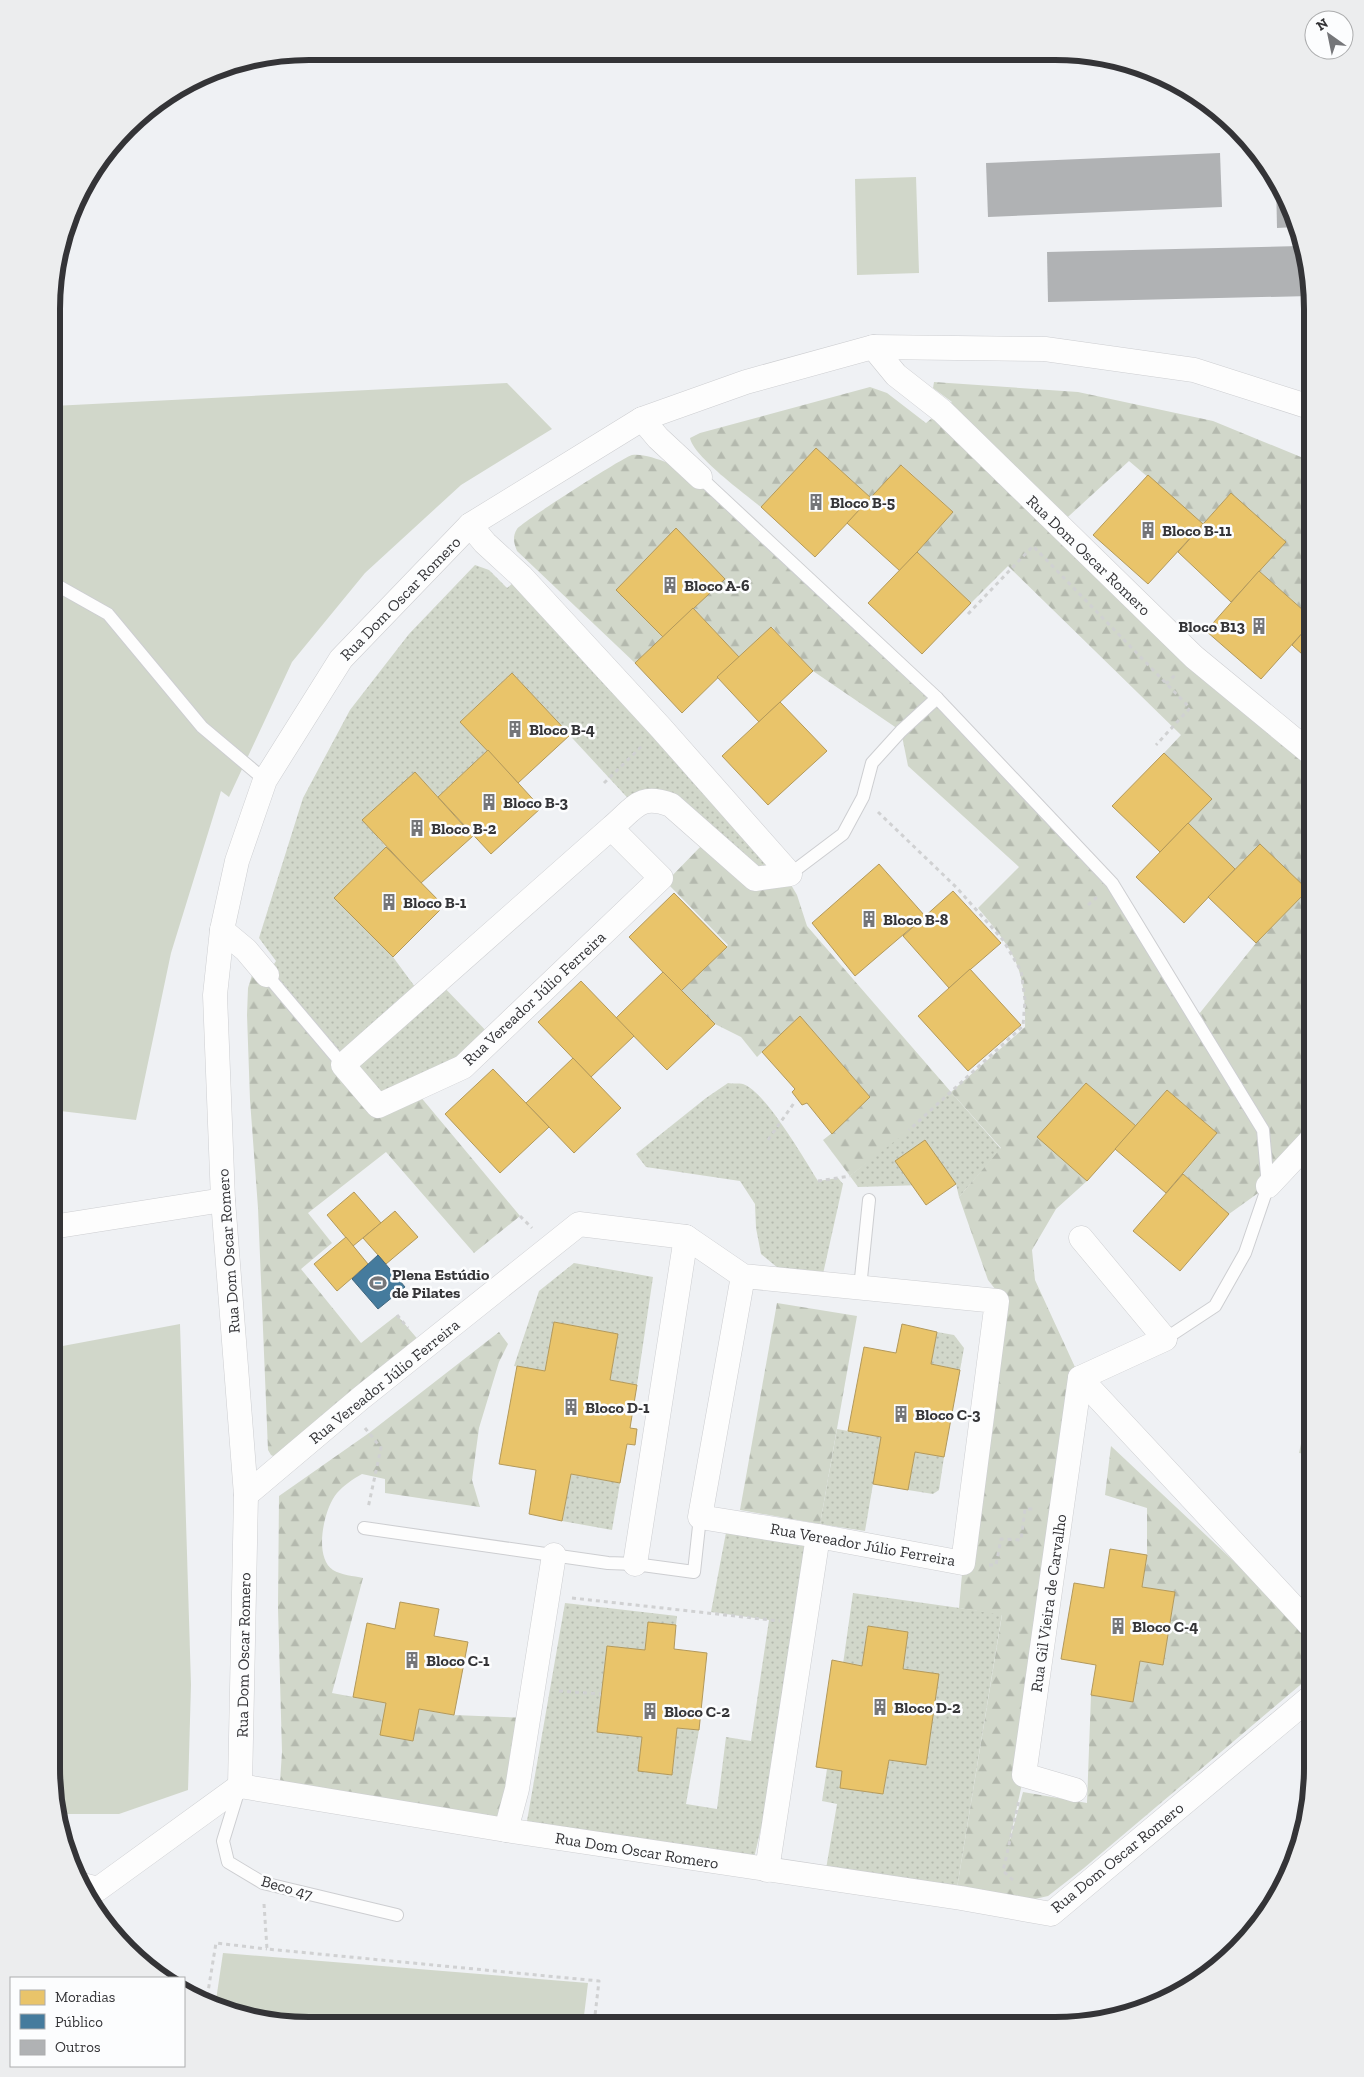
<svg xmlns="http://www.w3.org/2000/svg" width="1364" height="2077" font-family="'Zilla Slab',serif">
<style>
.green{fill:url(#green-dots)}
.forest{fill:url(#forest-firs)}
.pitch{fill:#d1d7ca}
.homes{fill:#e9c46a;stroke:#b3995b}
.public{fill:#457b9d;stroke:#40667e}
.building{fill:#b0b2b4}
.lines{fill:none;stroke-linecap:round;stroke-linejoin:round}
.lane-casing{stroke:#cdced1;stroke-width:14}
.street-casing{stroke:#cdced1;stroke-width:25}
.path{stroke:#d0d1d2;stroke-width:3;stroke-dasharray:4 4;stroke-linecap:butt}
.lane{stroke:#fdfdfd;stroke-width:12}
.street{stroke:#fdfdfd;stroke-width:24}
.labels{text-anchor:middle;stroke-width:5;stroke-linejoin:round;paint-order:stroke}
.poi-label{font-size:16px;font-weight:bold;fill:#343437;stroke:#fcfdfe;text-anchor:start}
.street-label{font-size:16px;fill:#343437;stroke:#fcfdfe}
.rim{fill:none;stroke:#343437;stroke-width:6}
</style>
<defs>
<pattern id="green-dots" width="8" height="8" patternUnits="userSpaceOnUse" patternTransform="scale(1.25)"><rect width="8" height="8" fill="#d1d7ca"/><path d="M2 2h.1M6 6h.1" fill="none" stroke="#b4b9ae" stroke-width="1.8" stroke-linecap="round"/></pattern>
<pattern id="forest-firs" width="22" height="20" patternUnits="userSpaceOnUse" patternTransform="scale(1.25)"><rect width="22" height="20" fill="#d1d7ca"/><path d="M5 1l3.5 6h-7zM16 11l3.5 6h-7z" fill="#b4b9ae"/></pattern>
</defs>
<rect width="100%" height="100%" fill="#eff1f4"/>
<g class="green">
<polygon points="475,565 489,570 507,588 521,576 790,874 754,881 671,805 636,807 512,673 460,722 488,750 438,797 415,772 363,820 386,847 334,898 393,957 421,995 438,981 493,1038 378,1106 267,975 276,961 259,938 303,798 350,710 409,634"/>
<path d="M728,1083C732,1084 739,1083 743,1084C765,1091 805,1160 818,1181L838,1178L843,1184L823,1274L790,1278L761,1254L756,1228L755,1204L740,1181L646,1167L636,1154L706,1098Z"/>
<polygon points="951,1092 1001,1149 959,1197 956,1184 858,1187 850,1176"/>
<polygon points="574,1263 653,1277 637,1385 610,1380 618,1334 554,1322 545,1371 514,1366 539,1291"/>
<polygon points="937,1332 954,1335 964,1348 960,1370 931,1364"/>
<polygon points="837,1429 881,1437 865,1531 820,1524"/>
<polygon points="915,1452 944,1457 939,1490 933,1494 908,1490"/>
<polygon points="571,1474 620,1483 612,1530 562,1521"/>
<polygon points="728,1522 818,1536 774,1825 761,1828 754,1858 527,1821 565,1603 677,1616 676,1625 648,1622 645,1650 607,1646 597,1732 642,1737 639,1771 672,1775 677,1728 699,1730 686,1804 717,1809 726,1737 751,1741 769,1620 711,1612"/>
<polygon points="853,1593 1002,1614 957,1888 826,1869 837,1804 822,1801 827,1769 842,1771 840,1788 883,1794 889,1760 926,1764 939,1674 903,1669 908,1632 868,1626 862,1666 843,1664"/>
</g>
<g class="forest">
<path d="M934,382L1078,392L1213,421L1313,462V619L1259,571L1231,493L1203,524L1129,461L1058,526L1313,755L1312,1139L1268,1186L1229,1214L1183,1174L1217,1133L1167,1090L1136,1126L1086,1083L1038,1137L1087,1181L1056,1209L1032,1250L1035,1280L1080,1378L1024,1775L1008,1847L1023,1792L1087,1803L1091,1695L1133,1702L1140,1661L1163,1665L1175,1592L1142,1587L1147,1555V1508L1105,1495L1111,1446L1242,1569L1308,1640L1312,1650V1675L1084,1868L1048,1896L1035,1899L957,1888L1002,1615L959,1608L963,1563L1003,1299L988,1280L959,1197L1001,1148L951,1092L909,1130L850,1176L823,1140L832,1133L870,1097L800,1016L757,1057L741,1037L715,1024L681,991L728,945L666,882L704,843L754,881L787,878L797,895L807,926L951,1092L1025,1027C1026,968 1015,952 978,908L1019,867L908,766L901,731L813,671L772,627L739,657L693,608L676,529L616,590L663,637L635,663L517,551C514,543 512,537 517,529C522,522 622,458 632,455C649,452 684,470 700,477L937,698L1112,883L1195,1019L1256,943L1307,890L1235,869L1188,823L1212,799L1164,753L1181,735L1008,566L971,603L917,552L953,512L902,465L871,498L816,448L761,507C745,494 693,456 690,438L700,433L870,387L887,393L926,423L952,402L933,388Z"/>
<polygon points="252,975 260,985 267,975 378,1106 414,1089 520,1216 474,1253 386,1152 308,1213 332,1243 301,1269 361,1343 397,1315 421,1343 275,1457 271,1455 268,1450 258,1208 250,1100 247,1015 248,988"/>
<polygon points="777,1303 857,1316 820,1524 740,1510"/>
<path d="M499,1332L508,1344L499,1362L479,1428L472,1480L480,1507L385,1493V1479L362,1474C353,1479 343,1486 337,1493C324,1508 313,1557 333,1570C341,1575 354,1576 363,1578L332,1693L386,1703L413,1741L419,1709L454,1715L529,1718L505,1819L280,1782L282,1752L278,1608L279,1496L369,1433Z"/>
</g>
<g class="pitch">
<polygon points="916,177 919,273 857,275 855,179"/>
<polygon points="507,383 552,429 461,485 365,573 292,662 229,797 221,791 171,953 136,1120 52,1110 53,406"/>
<polygon points="180,1324 191,1685 188,1790 119,1814 60,1814 51,1768 52,1348"/>
<polygon points="1312,1394 1312,1455 1299,1453"/>
<polygon points="223,1953 588,1983 583,2024 275,2024 215,2007"/>
</g>
<g class="homes">
<polygon points="816,448 871,498 815,557 761,507"/>
<polygon points="901,465 953,512 900,571 847,523"/>
<polygon points="1148,475 1203,524 1148,584 1093,535"/>
<polygon points="1231,493 1286,542 1231,602 1178,552"/>
<polygon points="676,528 725,579 663,637 616,590"/>
<polygon points="917,552 971,603 922,654 868,603"/>
<polygon points="1259,571 1313,619 1313,621 1261,679 1206,631"/>
<polygon points="693,608 739,657 682,713 635,663"/>
<polygon points="1313,621 1313,664 1292,645"/>
<polygon points="771,627 813,671 759,722 717,677"/>
<polygon points="512,673 570,735 518,783 460,722"/>
<polygon points="780,702 827,751 768,805 722,756"/>
<polygon points="488,750 541,808 491,854 438,797"/>
<polygon points="1164,753 1212,799 1160,852 1112,806"/>
<polygon points="415,772 473,836 421,883 362,820"/>
<polygon points="1188,823 1235,869 1184,923 1136,877"/>
<polygon points="1260,844 1308,890 1256,943 1208,897"/>
<polygon points="386,847 444,906 393,957 334,898"/>
<polygon points="879,864 925,916 855,976 812,923"/>
<polygon points="953,891 1001,943 949,988 903,936"/>
<polygon points="674,893 727,947 681,991 629,937"/>
<polygon points="970,969 1021,1025 968,1071 918,1016"/>
<polygon points="663,972 715,1024 667,1070 616,1018"/>
<polygon points="581,981 634,1036 591,1077 538,1022"/>
<polygon points="800,1016 870,1097 832,1134 807,1103 802,1105 792,1092 795,1089 762,1052"/>
<polygon points="573,1058 621,1108 574,1153 526,1103"/>
<polygon points="493,1069 549,1127 500,1173 445,1114"/>
<polygon points="1086,1083 1136,1126 1087,1181 1037,1137"/>
<polygon points="1167,1090 1217,1133 1166,1193 1115,1149"/>
<polygon points="925,1140 956,1184 926,1205 895,1161"/>
<polygon points="1183,1174 1229,1214 1180,1271 1133,1231"/>
<polygon points="354,1192 381,1223 353,1246 327,1215"/>
<polygon points="395,1211 418,1237 386,1264 363,1238"/>
<polygon points="346,1237 368,1264 337,1291 314,1264"/>
<polygon points="554,1322 618,1334 610,1380 637,1385 630,1428 637,1429 635,1445 627,1444 620,1483 571,1474 562,1521 529,1514 536,1470 499,1464 517,1366 545,1371"/>
<polygon points="902,1324 937,1332 931,1364 960,1370 944,1457 915,1452 908,1490 873,1484 881,1437 848,1431 864,1347 896,1353"/>
<polygon points="1110,1549 1147,1555 1142,1587 1175,1592 1163,1665 1140,1661 1133,1702 1091,1695 1096,1665 1061,1659 1074,1583 1104,1588"/>
<polygon points="400,1602 439,1609 434,1636 468,1642 454,1715 419,1709 413,1741 380,1735 386,1703 353,1697 367,1623 395,1629"/>
<polygon points="648,1622 676,1625 674,1649 707,1653 699,1730 677,1728 672,1775 638,1771 642,1737 597,1732 607,1646 645,1650"/>
<polygon points="868,1626 908,1632 903,1669 939,1674 926,1765 889,1760 883,1794 840,1788 842,1771 816,1767 832,1660 862,1666"/>
</g>
<polygon class="public" points="378,1255 405,1287 378,1309 352,1279"/>
<g class="building">
<polygon points="1220,153 1222,207 988,217 986,163"/>
<polygon points="1276,181 1293,210 1296,227 1277,228"/>
<polygon points="1300,246 1310,296 1048,302 1047,252"/>
</g>
<g class="lines">
<g class="lane-casing">
<g id="lane">
<polyline points="700,477 937,698 1112,883 1263,1130 1268,1186 1245,1253 1215,1306 1165,1339"/>
<polyline points="53,583 108,614 202,727 265,780"/>
<polyline points="790,874 843,834 863,797 872,763 901,731 937,698"/>
<polyline points="267,975 343,1065"/>
<polyline points="860,1288 869,1200"/>
<polyline points="364,1528 608,1563 635,1564 694,1572 700,1517"/>
<polyline points="239,1789 223,1841 228,1862 263,1883 397,1915"/>
</g>
</g>
<g class="street-casing">
<g id="street">
<polyline points="873,347 896,375 942,411 1194,657 1313,755"/>
<polyline points="642,419 658,438 700,477"/>
<path d="M470,525L485,543L521,576L661,728L790,874L755,879L671,805C639,793 635,808 611,828L343,1065L378,1106L463,1067L661,878L611,828"/>
<polyline points="222,930 246,950 267,975"/>
<polyline points="1268,1186 1312,1139"/>
<polyline points="52,1227 223,1200"/>
<polyline points="1081,1238 1165,1339 1080,1378 1312,1627"/>
<polyline points="246,1495 361,1398 579,1224 686,1237 743,1276 700,1517 818,1536 963,1563 997,1301 743,1276"/>
<polyline points="635,1564 686,1237"/>
<polyline points="240,1786 246,1495 223,1200 215,995 222,930 237,861 265,780 341,659 470,525 642,419 746,382 873,347 1045,349 1194,370 1313,408"/>
<polyline points="240,1786 506,1830 961,1898 1051,1914 1312,1696"/>
<polyline points="1075,1790 1024,1775 1080,1378"/>
<polyline points="506,1830 517,1789 554,1555"/>
<polyline points="767,1870 818,1536"/>
<polyline points="82,1885 98,1889 240,1786"/>
</g>
</g>
<g class="path">
<polyline points="968,614 1033,546 1190,708 1156,745"/>
<polyline points="1166,684 1175,675"/>
<polyline points="604,783 643,745"/>
<polyline points="878,812 956,887 1003,940 1021,971 1025,1000 1023,1026 909,1130"/>
<polyline points="1088,905 1097,897"/>
<polyline points="768,1140 794,1103"/>
<polyline points="818,1181 850,1176"/>
<polyline points="520,1216 532,1228"/>
<polyline points="397,1315 408,1328"/>
<polyline points="365,1428 381,1448 368,1508"/>
<polyline points="989,1565 996,1565 1001,1539 1021,1540 1025,1509 1036,1509"/>
<polyline points="572,1598 780,1621"/>
<polyline points="559,1691 601,1694"/>
<polyline points="1013,1880 1003,1871 1019,1800"/>
<polyline points="264,1904 267,1949 599,1981 594,2024"/>
<polyline points="206,2004 216,1943 267,1949"/>
</g>
<use href="#lane" class="lane"/>
<use href="#street" class="street"/>
</g>
<defs>
<g id="building-bare" transform="scale(1.35)"><path d="M-4-6H4V6H1V3H-1V6H-4ZM-2.5-4.3h1.7v1.8h-1.7ZM.8-4.3h1.7v1.8H.8ZM-2.5-1h1.7V.8h-1.7ZM.8-1h1.7V.8H.8Z" fill="#757679" stroke="#fcfdfe" stroke-width="2.5" paint-order="stroke"/></g>
<g id="stadium-bare" transform="scale(1.35)"><path d="M0-5a6.5 5 0 1 0 0 10a6.5 5 0 1 0 0-10ZM-3.5-1.8h7v3.6h-7Z" fill="#757679" stroke="#fcfdfe" stroke-width="2.5" paint-order="stroke"/></g>
</defs>
<g fill-rule="evenodd">
<use href="#building-bare" x="816" y="502"/>
<use href="#building-bare" x="1148" y="530"/>
<use href="#building-bare" x="670" y="585"/>
<use href="#building-bare" x="1259" y="626"/>
<use href="#building-bare" x="515" y="729"/>
<use href="#building-bare" x="489" y="802"/>
<use href="#building-bare" x="417" y="828"/>
<use href="#building-bare" x="389" y="902"/>
<use href="#building-bare" x="869" y="919"/>
<use href="#stadium-bare" x="378" y="1283"/>
<use href="#building-bare" x="571" y="1407"/>
<use href="#building-bare" x="901" y="1414"/>
<use href="#building-bare" x="1118" y="1626"/>
<use href="#building-bare" x="412" y="1660"/>
<use href="#building-bare" x="880" y="1707"/>
<use href="#building-bare" x="650" y="1711"/>
</g>
<g class="labels">
<g class="poi-label">
<text x="830" y="508">Bloco B-5</text>
<text x="1162" y="536">Bloco B-11</text>
<text x="684" y="591">Bloco A-6</text>
<text x="1245" y="632" text-anchor="end">Bloco B13</text>
<text x="529" y="735">Bloco B-4</text>
<text x="503" y="808">Bloco B-3</text>
<text x="431" y="834">Bloco B-2</text>
<text x="403" y="908">Bloco B-1</text>
<text x="883" y="925">Bloco B-8</text>
<text x="392" y="1280">Plena Estúdio<tspan x="392" dy="18">de Pilates</tspan></text>
<text x="585" y="1413">Bloco D-1</text>
<text x="915" y="1420">Bloco C-3</text>
<text x="1132" y="1632">Bloco C-4</text>
<text x="426" y="1666">Bloco C-1</text>
<text x="894" y="1713">Bloco D-2</text>
<text x="664" y="1717">Bloco C-2</text>
</g>
<g class="street-label">
<text transform="translate(1089 555) rotate(44)" y="6">Rua Dom Oscar Romero</text>
<text transform="translate(400 598) rotate(-46)" y="6">Rua Dom Oscar Romero</text>
<text transform="translate(534 998) rotate(-43)" y="6">Rua Vereador Júlio Ferreira</text>
<text transform="translate(228 1251) rotate(-94)" y="6">Rua Dom Oscar Romero</text>
<text transform="translate(384 1381) rotate(-39)" y="6">Rua Vereador Júlio Ferreira</text>
<text transform="translate(863 1544) rotate(10)" y="6">Rua Vereador Júlio Ferreira</text>
<text transform="translate(1048 1603) rotate(-82)" y="6">Rua Gil Vieira de Carvalho</text>
<text transform="translate(243 1655) rotate(-89)" y="6">Rua Dom Oscar Romero</text>
<text transform="translate(637 1850) rotate(9)" y="6">Rua Dom Oscar Romero</text>
<text transform="translate(1117 1857) rotate(-39)" y="6">Rua Dom Oscar Romero</text>
<text transform="translate(287 1887) rotate(16)" y="6">Beco 47</text>
</g>
</g>
<path d="M0 0H1364V2077H0ZM309 60H1055A249 249 0 0 1 1304 309V1768A249 249 0 0 1 1055 2017H309A249 249 0 0 1 60 1768V309A249 249 0 0 1 309 60Z" fill="#ecedee" fill-rule="evenodd"/>
<path class="rim" d="M309 60H1055A249 249 0 0 1 1304 309V1768A249 249 0 0 1 1055 2017H309A249 249 0 0 1 60 1768V309A249 249 0 0 1 309 60Z"/>
<rect x="10" y="1977" width="175" height="90" fill="#fcfdfe" stroke="#acadae"/>
<rect x="20" y="1990" width="25" height="15" fill="#e9c46a" stroke="#acadae"/>
<text x="55" y="2002" font-size="15" fill="#343437">Moradias</text>
<rect x="20" y="2014" width="25" height="15" fill="#457b9d" stroke="#acadae"/>
<text x="55" y="2027" font-size="15" fill="#343437">Público</text>
<rect x="20" y="2040" width="25" height="15" fill="#b0b2b4" stroke="#acadae"/>
<text x="55" y="2052" font-size="15" fill="#343437">Outros</text>
<g transform="translate(1329 35) rotate(327)"><circle r="24" fill="#fcfdfe" stroke="#acadae"/>
<path d="M0-4L9 19L0 12L-9 19Z" fill="#757679"/>
<text y="-8" font-size="14" font-weight="bold" text-anchor="middle" fill="#343437">N</text>
</g>
</svg>
